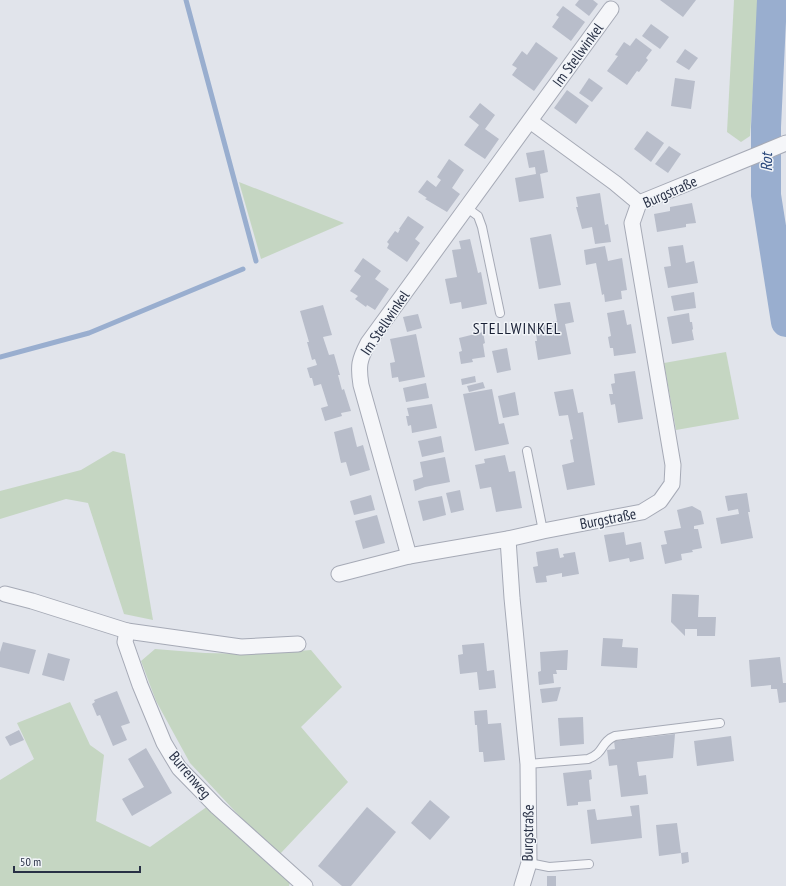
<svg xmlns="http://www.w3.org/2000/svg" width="786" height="886" font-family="'PT Sans Narrow',sans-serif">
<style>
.green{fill:#c5d6c2}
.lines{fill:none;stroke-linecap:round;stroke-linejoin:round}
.stream{stroke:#99aecf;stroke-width:5}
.river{stroke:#99aecf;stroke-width:30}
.building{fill:#b8bdca}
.lane-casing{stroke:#a6aab6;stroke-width:10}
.street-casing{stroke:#a6aab6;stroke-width:17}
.lane{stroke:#f5f6f9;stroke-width:8}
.street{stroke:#f5f6f9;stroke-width:15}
.labels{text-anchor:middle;stroke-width:3;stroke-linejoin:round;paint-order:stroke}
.street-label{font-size:15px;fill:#283045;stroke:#f1f4f8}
.water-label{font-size:16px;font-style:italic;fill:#2d4a7d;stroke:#f1f4f8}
.neighbourhood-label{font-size:16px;letter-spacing:1px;fill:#1a2136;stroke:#f1f4f8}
</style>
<rect width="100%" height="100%" fill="#e1e4eb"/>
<g class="green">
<polygon points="734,0 759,0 750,136 741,142 727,132"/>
<polygon points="239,182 344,223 261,259"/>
<polygon points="726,352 739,419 676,430 664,363"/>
<polygon points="113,451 125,454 153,620 124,614 88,503 66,499 0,519 0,491 81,470"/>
<polygon points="155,649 205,653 259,654 311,650 342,687 301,727 348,782 280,854 244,821 190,763 156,701 141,661"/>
<polygon points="70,702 90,745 104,755 96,821 150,847 208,806 290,882 289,886 0,886 0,780 34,759 17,723"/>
</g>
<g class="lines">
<g class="stream">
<polyline points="186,0 256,261"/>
<polyline points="0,357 89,333 243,269"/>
</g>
<polyline class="river" points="772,0 766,127 766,195 786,322"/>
</g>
<g class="building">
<polygon points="579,0 593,0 598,4 589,16 575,5"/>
<polygon points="660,0 696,0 683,17"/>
<polygon points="563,6 585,22 571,41 552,27 559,17 556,15"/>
<polygon points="651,24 669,37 660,49 642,36"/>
<polygon points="636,38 652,50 646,58 648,60 639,72 637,71 627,85 607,71 618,56 615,55 624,42 630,46"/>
<polygon points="536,42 558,58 534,91 512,75 517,68 512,65 522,51 527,55"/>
<polygon points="685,49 698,58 689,70 676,62"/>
<polygon points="589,78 603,88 592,102 579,93"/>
<polygon points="675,78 695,81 691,109 671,106"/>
<polygon points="567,90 589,106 576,124 554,108"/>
<polygon points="480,103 495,115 485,129 499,139 485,159 464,145 479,125 469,117"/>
<polygon points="647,131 664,143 651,162 634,149"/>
<polygon points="669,146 681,154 668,173 655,164"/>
<polygon points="544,150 548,172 540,174 544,198 519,202 515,178 536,174 535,167 529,168 526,153"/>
<polygon points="449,159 464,170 452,188 460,194 447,212 425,199 427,198 418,192 427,180 436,187 441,180 437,177"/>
<polygon points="600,193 605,225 608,224 611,242 595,244 592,227 582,229 576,207 578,207 576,197"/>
<polygon points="692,203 696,223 686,224 686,227 657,232 654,214 670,211 670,207"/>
<polygon points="408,216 424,227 415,239 420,243 407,262 387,248 389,244 387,242 395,231 398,233 400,229 399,229"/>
<polygon points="551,234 561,285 539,289 530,238"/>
<polygon points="470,239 478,273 481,272 487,304 462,309 461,302 450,304 445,279 457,277 452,250 461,249 459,241"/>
<polygon points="683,245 686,263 694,261 698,283 668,288 664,267 671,266 668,247"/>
<polygon points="605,246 608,261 622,258 627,290 621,291 622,299 605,302 604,294 602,295 596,263 586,265 584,250"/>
<polygon points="363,258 381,271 375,279 389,289 375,310 367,305 366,307 355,299 358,296 350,291 361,276 354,271"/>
<polygon points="694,292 696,308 674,311 671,296"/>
<polygon points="570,302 574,322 565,324 571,354 538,360 535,341 537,341 535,326 557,321 554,304"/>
<polygon points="323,305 332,335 323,337 329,355 334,354 340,375 338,375 342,390 344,389 351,411 341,413 342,416 325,421 321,408 328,406 321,384 314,386 312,378 310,378 307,368 317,365 315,359 312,360 307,342 309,342 300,311"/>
<polygon points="624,310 627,325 631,324 636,353 614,356 613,348 610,348 608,337 611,336 607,313"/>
<polygon points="689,313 690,322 692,322 693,329 692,330 694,340 672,344 667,317"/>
<polygon points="418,314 422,328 407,332 403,317"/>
<polygon points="483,332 485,343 483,344 485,357 472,359 473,362 461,364 459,352 462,351 459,338"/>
<polygon points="416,334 425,377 399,382 398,377 392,378 390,363 395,362 390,339"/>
<polygon points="507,348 511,370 497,373 492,351"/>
<polygon points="635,371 643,419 618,423 615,404 611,405 609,394 613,394 611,384 615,383 614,374"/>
<polygon points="475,376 476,382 462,385 461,379"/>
<polygon points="483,382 485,388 469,392 467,386"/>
<polygon points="426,383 429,398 406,402 403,388"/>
<polygon points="492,389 499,424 504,423 509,444 475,451 463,394"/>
<polygon points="573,389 578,413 583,412 595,485 567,490 562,465 574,462 570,440 573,439 568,415 559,416 554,392"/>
<polygon points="515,392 519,415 503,418 498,396"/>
<polygon points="432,404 437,428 412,433 411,425 408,426 406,416 409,416 407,408"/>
<polygon points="352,427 357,447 363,445 370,470 350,476 346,462 341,463 334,432"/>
<polygon points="441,436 444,452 422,457 418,441"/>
<polygon points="505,455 509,472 515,471 522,508 496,512 491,487 480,489 475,465 485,463 484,459"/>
<polygon points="445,457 450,482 425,487 415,491 413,480 423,477 420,462"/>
<polygon points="460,490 464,510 451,513 446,493"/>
<polygon points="747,493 750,512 748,512 753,538 721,544 716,518 739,514 738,509 728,511 725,496"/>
<polygon points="371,495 375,510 354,515 350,501"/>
<polygon points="442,496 446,515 423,521 418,501"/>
<polygon points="692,506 701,511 704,524 694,526 694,529 698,529 702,548 692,550 693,552 681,554 682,560 665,564 661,545 667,544 664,531 681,528 677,510"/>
<polygon points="377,515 385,543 363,549 355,521"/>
<polygon points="624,532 626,545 641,542 644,559 630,562 629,558 609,562 604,535"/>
<polygon points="558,548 560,558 564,557 563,554 575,552 579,574 562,577 562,573 546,576 547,582 536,583 533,567 538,566 536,552"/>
<polygon points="672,594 699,595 698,617 716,617 715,636 697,636 697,629 685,629 685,636 671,622"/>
<polygon points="603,638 623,639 622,647 638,648 637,668 601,666"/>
<polygon points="3,642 36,650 29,674 0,667 0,652"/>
<polygon points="484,643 487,671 494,670 496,688 479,690 477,672 460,674 458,655 463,654 462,645"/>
<polygon points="568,650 567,670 556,670 557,674 553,674 554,683 539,685 538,672 541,671 540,652"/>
<polygon points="48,653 70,659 64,681 42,675"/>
<polygon points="780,657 783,683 786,683 786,702 779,703 777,689 771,689 771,685 751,687 749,660"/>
<polygon points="561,687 557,701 542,703 540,689"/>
<polygon points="117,691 130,723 121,726 127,740 113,746 100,715 97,716 92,704 95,702 94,700"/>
<polygon points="487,710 488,724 501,723 505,760 484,762 483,752 479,752 477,725 475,725 474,711"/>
<polygon points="583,717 584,744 560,746 558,718"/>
<polygon points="19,730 24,740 10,746 5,737"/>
<polygon points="675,734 673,758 637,762 639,776 646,775 648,794 621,797 617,765 609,766 607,750 615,749 614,741"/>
<polygon points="731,736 734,761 697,766 694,741"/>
<polygon points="146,748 172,793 132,816 122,799 144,787 128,759"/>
<polygon points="591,770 592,779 589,780 591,801 578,802 578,805 567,806 563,773"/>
<polygon points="430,800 450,817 430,840 411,823"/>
<polygon points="639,805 642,838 591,844 587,810 595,809 597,820 632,816 630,806"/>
<polygon points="367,807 396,832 351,886 342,886 318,866"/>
<polygon points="677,823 681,853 659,856 656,825"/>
<polygon points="688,852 689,862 682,864 681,853"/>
<rect x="547" y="876" width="9" height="10"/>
</g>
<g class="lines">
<g class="lane-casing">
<g id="lane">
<polyline points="467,208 478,216 482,227 500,313"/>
<polyline points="527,451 543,531"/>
<path d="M528,764L588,759C605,753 600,742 615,736L720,723"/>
<polyline points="529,863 549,867 589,864"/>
</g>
</g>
<g class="street-casing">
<g id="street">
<polyline points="530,121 615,183 639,203"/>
<polyline points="508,539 512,598 528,764 529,863 522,886"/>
<path d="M409,556L361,385C358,366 359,360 368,343L611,9"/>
<polyline points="339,574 409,556 508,539 543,531 642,512 660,501 672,484 673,465 632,223 639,203 786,143"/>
<polyline points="5,594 32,601 127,631"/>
<polyline points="298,644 241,647 127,631 125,642 140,685 164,743 179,768 217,807 305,886"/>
</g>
</g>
<use href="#lane" class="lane"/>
<use href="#street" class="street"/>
</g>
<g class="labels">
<g class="street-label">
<text transform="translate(578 55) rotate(-54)" y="5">Im Stellwinkel</text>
<text transform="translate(670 192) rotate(-24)" y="5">Burgstraße</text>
<text transform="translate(385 323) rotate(-56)" y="5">Im Stellwinkel</text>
<text transform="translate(608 519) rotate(-11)" y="5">Burgstraße</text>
<text transform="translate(190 775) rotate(50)" y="5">Burrenweg</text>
<text transform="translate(528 833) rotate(-89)" y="5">Burgstraße</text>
</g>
<g class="water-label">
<text transform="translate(766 162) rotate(-90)" y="6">Rot</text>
</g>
<g class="neighbourhood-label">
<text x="517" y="334">STELLWINKEL</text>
</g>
</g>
<path d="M14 866v6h126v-6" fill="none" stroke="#283045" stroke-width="2"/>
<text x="20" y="866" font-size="12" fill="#283045" stroke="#f1f4f8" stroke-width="3" paint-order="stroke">50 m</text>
</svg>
